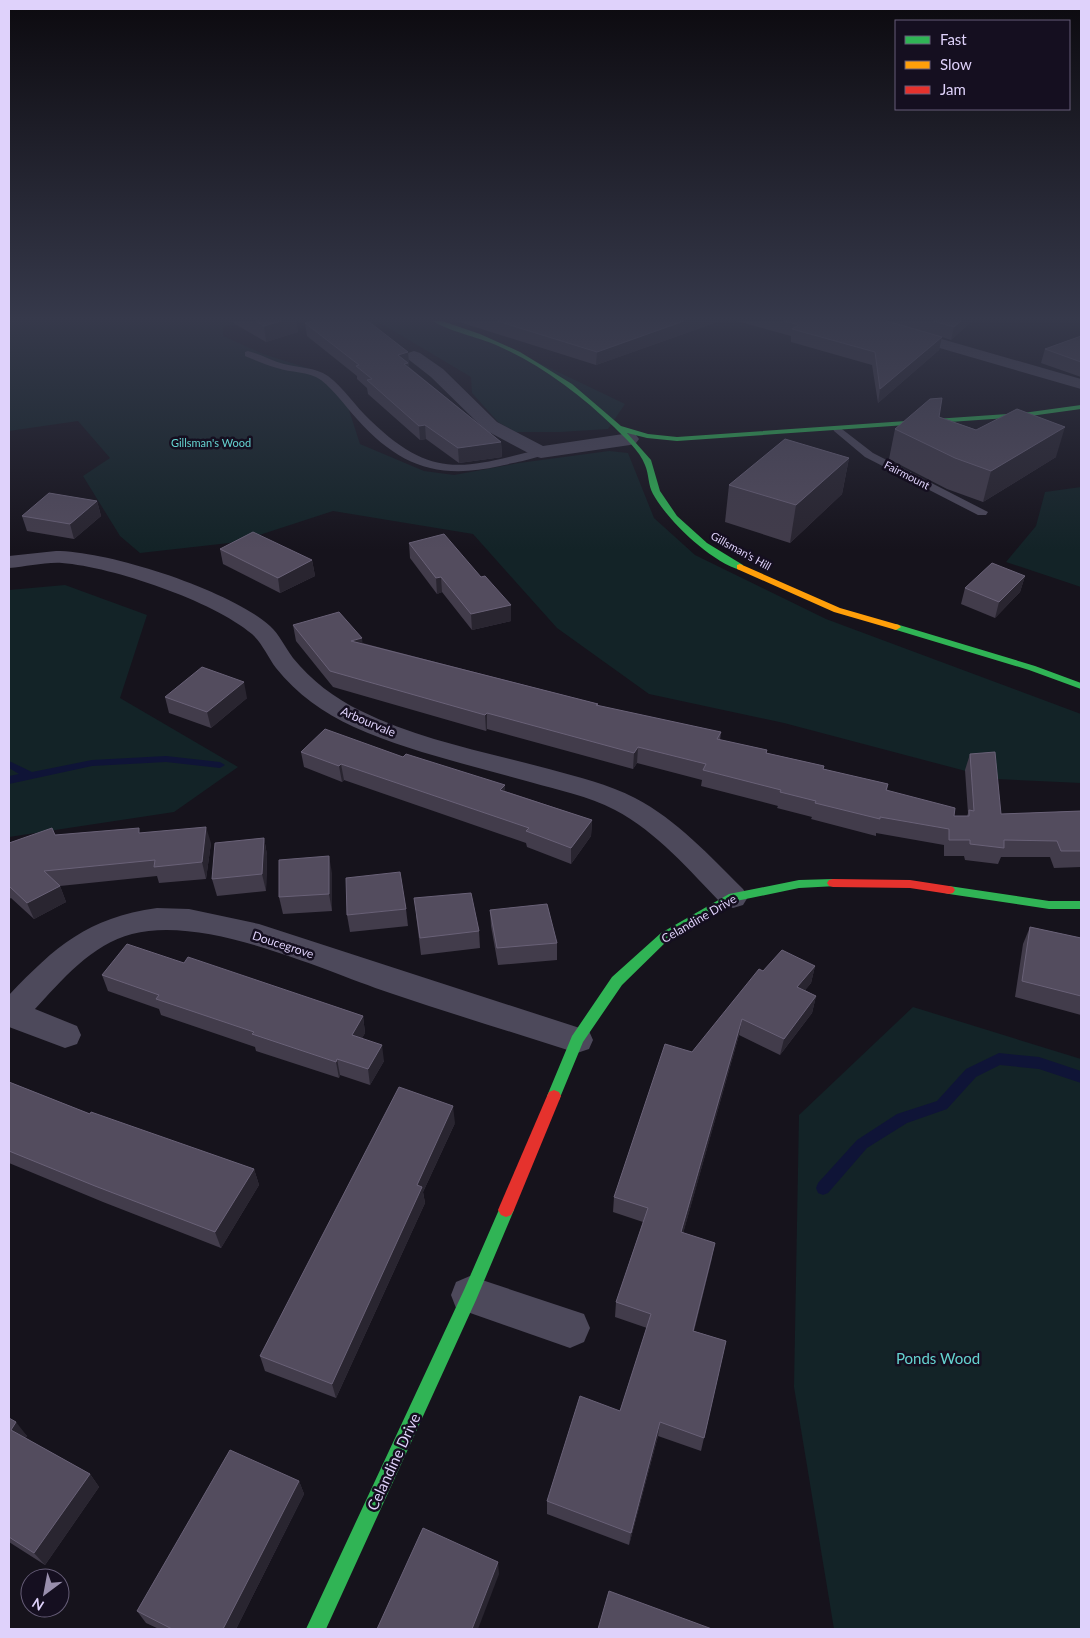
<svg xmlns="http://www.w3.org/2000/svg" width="1090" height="1638" font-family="Lato,sans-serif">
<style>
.green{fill:#132327}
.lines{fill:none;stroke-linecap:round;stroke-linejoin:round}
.stream{fill:#0f1437;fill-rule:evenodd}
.lane{fill:#4d495b;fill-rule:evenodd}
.street{fill:#4d495b;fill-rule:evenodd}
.fast{fill:#30b455;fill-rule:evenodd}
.slow{fill:#ff9f0a;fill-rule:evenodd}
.jam{fill:#e5322d;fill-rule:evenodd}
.wall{fill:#423c4b}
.shaded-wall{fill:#292530}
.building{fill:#534c5e;stroke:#696177}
.labels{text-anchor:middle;stroke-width:5;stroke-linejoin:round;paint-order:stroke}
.far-park-label{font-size:11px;fill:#65d3d0;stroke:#150f20}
.far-street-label{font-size:11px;fill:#dfd2fb;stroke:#150f20}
.street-label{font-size:12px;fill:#dfd2fb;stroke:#150f20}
.near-park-label{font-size:15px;fill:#65d3d0;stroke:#150f20}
.near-street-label{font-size:15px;fill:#dfd2fb;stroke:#150f20}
</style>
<rect width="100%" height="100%" fill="#16131c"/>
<g class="green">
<polygon points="9,321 255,321 223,327 223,336 263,354 317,371 347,404 360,444 424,471 454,475 519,463 609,451 628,453 654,518 695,555 826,619 1081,714 1081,783 996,779 784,723 649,694 557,628 473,534 333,511 238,542 140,553 120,536 83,476 110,458 78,421 9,431"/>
<polygon points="328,321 438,321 529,358 625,404 608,429 560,432 516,432 498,422 472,393 471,377 382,324 348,324"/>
<polygon points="1081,487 1081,587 1006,562 1036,526 1045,492"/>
<polygon points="65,585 147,615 120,698 238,767 174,812 9,837 9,590"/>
<polygon points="913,1007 1081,1059 1081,1629 834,1629 794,1387 799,1115"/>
</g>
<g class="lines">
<g class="stream">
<polygon points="166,756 220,762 225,765 220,768 166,762 92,766 9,784 9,776 19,774 9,768 9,761 32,772 92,760"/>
<polygon points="999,1053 1039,1057 1081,1071 1081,1083 1039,1069 1000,1065 976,1077 947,1109 907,1123 867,1148 828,1193 823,1195 818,1193 816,1188 818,1183 857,1140 897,1114 937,1101 966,1069"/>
</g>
<g class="lane">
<path d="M248,351C260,354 272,361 284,364C299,368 315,367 328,376C344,388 355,406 370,420C433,481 464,468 541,449L547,452C540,459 510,463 500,466C438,480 399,466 357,419C345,406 335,391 321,380C308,371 291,373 277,368C266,365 255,360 245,356V352Z"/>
<polygon points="838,426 873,453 988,512 986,515 978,515 865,457 834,431 833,429"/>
</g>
<g class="street">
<polygon points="854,321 879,321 1081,379 1081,389 857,324"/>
<polygon points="414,351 420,353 443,369 497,422 543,446 630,433 636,435 639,439 636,443 630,445 541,458 534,456 485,430 431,377 408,359 406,356 408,353"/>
<path d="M56,551C109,551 230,590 270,626C279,634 285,647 293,658C311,680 334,698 361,711C420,740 486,752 549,769C578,777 608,784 635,798C677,820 710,856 743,889L748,897L743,905L733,908L723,905C690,871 657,832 615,810C588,796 558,790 530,782C470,765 410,752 354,727C323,713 297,694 276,668C268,657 262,643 252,634C213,601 113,567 62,563C44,562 26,567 9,568V556Z"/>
<path d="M157,908L189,909L259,924L589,1031L593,1040L589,1049L577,1053C515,1033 452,1014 390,993C319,969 206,915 132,934C92,944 61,981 35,1009L77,1026L81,1035L77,1044L65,1048L9,1027V995C56,946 87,918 157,908Z"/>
<polygon points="470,1276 584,1314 590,1328 584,1342 570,1348 456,1308 451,1295 456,1282"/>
</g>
<g class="fast">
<path d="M433,321H442L480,334L520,352L572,384L621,426L648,434L677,437L1023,413L1081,405V409L1023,417L677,441L647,438L627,433L651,460L660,491L677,516L707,543L743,565V569L740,570C710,561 668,521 653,494C648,485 649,474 645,465C640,451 624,437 614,427C580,394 540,364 496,345C478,337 448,331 433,321Z"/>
<polygon points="896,624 1035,666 1081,683 1081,689 1029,670 893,629 893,625"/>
<polygon points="833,879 837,880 839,883 837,886 799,888 736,901 669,939 622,985 583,1042 559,1100 554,1102 549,1100 547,1096 572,1036 612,977 661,933 729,894 799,880"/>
<polygon points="949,886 1049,901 1081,901 1081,909 1049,909 949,894 945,893 943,890 945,887"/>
<polygon points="506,1203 511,1205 514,1210 476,1300 326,1629 306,1629 464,1290 501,1205"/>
</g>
<polygon class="slow" points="740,564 840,608 899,625 901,627 896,630 834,612 737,569 737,565"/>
<g class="jam">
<polygon points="833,879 910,880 949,886 953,887 955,890 953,893 949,894 910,888 833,887 829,886 827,883 829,880"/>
<polygon points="554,1090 559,1092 561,1096 514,1210 511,1215 506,1217 501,1215 498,1210 547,1096 549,1092"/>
</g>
</g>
<g class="wall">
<polygon points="230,321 296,321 298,332 266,342"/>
<polygon points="456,321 720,321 596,365"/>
<polygon points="737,321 972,321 951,340 942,337 939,350 878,403 872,365 791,342 791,336"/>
<polygon points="305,323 408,352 409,366 408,366 409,367 501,442 502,457 459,463 426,439 420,440 368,394 367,388 357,379 357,376 307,336"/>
<polygon points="1081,336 1081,377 1041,363 1045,349"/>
<polygon points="939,417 1056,457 983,502 947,489 889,459 895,429"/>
<polygon points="849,458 842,494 790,543 725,522 729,485"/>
<polygon points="97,501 101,516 74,539 27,531 22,516"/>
<polygon points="409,543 481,577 511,605 511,621 472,630 442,592 437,594 410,558"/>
<polygon points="220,549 312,560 315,576 280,593 223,564"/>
<polygon points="1025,576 1020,592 995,618 961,604 965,588"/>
<polygon points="293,625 598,704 598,706 721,732 720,740 767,750 767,753 824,766 823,769 888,784 887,791 954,816 967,816 968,813 965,770 970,754 1001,814 1081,811 1081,867 1054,868 1050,857 1001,857 998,864 965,860 964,856 944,856 944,845 876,833 876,836 811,819 812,817 777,808 778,806 701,786 702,780 637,763 633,769 487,729 486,731 333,687 296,641"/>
<polygon points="165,697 247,698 211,728 169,713"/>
<polygon points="301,752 403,757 592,820 591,836 571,864 527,847 526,843 344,780 342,782 304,767"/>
<polygon points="141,833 211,843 206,879 159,883 157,876 60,886 66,902 34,919 11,898 9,899 9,843 55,835"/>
<polygon points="264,838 267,855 266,891 217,896 212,879"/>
<polygon points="332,873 332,911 283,914 279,897"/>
<polygon points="406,909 408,926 350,932 347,915"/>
<polygon points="490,910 557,943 557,960 498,965 491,926"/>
<polygon points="416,915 479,931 480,948 421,955"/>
<polygon points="1030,927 1081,938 1081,1015 1015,997 1023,944"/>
<polygon points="184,963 363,1016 365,1033 362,1038 384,1061 370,1085 340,1075 339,1078 256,1051 255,1047 161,1015 159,1009 108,991 102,975"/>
<polygon points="815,966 811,983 805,990 816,996 812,1013 780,1055 739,1035 683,1233 712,1258 694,1331 726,1341 701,1451 658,1436 629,1545 547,1514 547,1501 620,1411 647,1328 615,1317 616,1302 643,1222 613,1212 614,1197 692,1052 763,971"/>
<polygon points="9,1082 90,1114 254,1169 259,1185 221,1248 103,1202 9,1163"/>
<polygon points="455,1123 423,1192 425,1203 336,1398 265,1371 260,1356"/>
<polygon points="9,1418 27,1436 25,1438 90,1474 99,1487 45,1565 9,1542"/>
<polygon points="299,1481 304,1494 236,1629 159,1629 146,1623 137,1611"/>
</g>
<g class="shaded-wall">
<polygon points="281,321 296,321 298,332 266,342 264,326"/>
<polygon points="684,321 720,321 596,365 597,352"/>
<polygon points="961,321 972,321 951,340 954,327"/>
<polygon points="942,337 939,350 878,403 880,389"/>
<polygon points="408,352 409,366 408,366 409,376 398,355"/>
<polygon points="425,425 426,439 420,440 419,426"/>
<polygon points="1065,427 1056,457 983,502 991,471"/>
<polygon points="501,442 502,457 459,463 458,448"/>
<polygon points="849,458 842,494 790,543 796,505"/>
<polygon points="97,501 101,516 74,539 70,524"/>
<polygon points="312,560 315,576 280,593 278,578"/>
<polygon points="1025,576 1020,592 995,618 999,602"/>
<polygon points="441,577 442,592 437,594 436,578"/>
<polygon points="511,605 511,621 472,630 471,614"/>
<polygon points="362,638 364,654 351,641"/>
<polygon points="244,682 247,698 211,728 207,712"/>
<polygon points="487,713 487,729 486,731 485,715"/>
<polygon points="638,747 637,763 633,769 634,753"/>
<polygon points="341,764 344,780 342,782 339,766"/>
<polygon points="505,785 505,801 500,790"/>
<polygon points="592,820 591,836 571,864 571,848"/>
<polygon points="206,827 211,843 206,879 202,862"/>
<polygon points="264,838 267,855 266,891 262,874"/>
<polygon points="329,856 332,873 332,911 329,894"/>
<polygon points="60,886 66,902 34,919 27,903"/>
<polygon points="815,966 811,983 794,1004 797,987"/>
<polygon points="816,996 812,1013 780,1055 784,1039"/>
<polygon points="363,1016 365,1033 355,1051 352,1035"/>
<polygon points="742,1019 739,1035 679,1248 681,1232"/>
<polygon points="382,1045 384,1061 370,1085 368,1069"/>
<polygon points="337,1059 340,1075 339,1078 336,1062"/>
<polygon points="453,1106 455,1123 423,1192 425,1203 336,1398 332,1384 417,1185"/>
<polygon points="254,1169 259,1185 221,1248 215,1232"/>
<polygon points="715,1243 712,1258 690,1345 693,1331"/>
<polygon points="16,1422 27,1436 21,1444 11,1430"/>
<polygon points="660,1422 658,1436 629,1545 631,1533"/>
<polygon points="90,1474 99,1487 45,1565 34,1553"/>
<polygon points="299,1481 304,1494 236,1629 223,1629"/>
<polygon points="498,1562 499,1574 478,1629 472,1629"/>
</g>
<g class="building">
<polygon points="255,321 281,321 264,326"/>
<polygon points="312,321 368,321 408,352 398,355 408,363 404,364 501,442 458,448 425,425 419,426 367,380 372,379 356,366 359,365 305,323"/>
<polygon points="497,321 684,321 597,352"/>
<polygon points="784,321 887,321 942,337 880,389 875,352 792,329 799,325"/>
<polygon points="934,321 961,321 954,327"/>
<polygon points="1081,336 1081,362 1045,349"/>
<polygon points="942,398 939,417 976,430 1017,409 1065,427 991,471 955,458 895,429 930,399"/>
<polygon points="785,439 849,458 796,505 729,485"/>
<polygon points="49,493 97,501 70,524 22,516"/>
<polygon points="253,532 312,560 278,578 220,549"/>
<polygon points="444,534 481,577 485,576 511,605 471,614 441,577 436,578 409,543"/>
<polygon points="992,563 1025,576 999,602 965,588"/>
<polygon points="339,612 362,638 351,641 598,704 596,705 721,732 717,739 767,750 766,753 824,766 823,769 888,784 886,790 955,808 954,816 969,816 969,810 974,811 970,754 995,752 1001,814 1081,811 1081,851 1061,851 1057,841 1004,840 1004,848 970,844 970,840 949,840 949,829 880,817 880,819 815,803 816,801 780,792 781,790 703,770 706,764 638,747 634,753 487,713 485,715 330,671 293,625"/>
<polygon points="202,667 244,682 207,712 165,697"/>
<polygon points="325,729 403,757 406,754 505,785 500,790 592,820 571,848 526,831 529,828 341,764 339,766 301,752"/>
<polygon points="206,827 202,862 154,867 155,860 44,871 60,886 27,903 9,886 9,843 52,828 55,835 139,828 139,833"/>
<polygon points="264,838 262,874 212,879 215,843"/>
<polygon points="329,856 329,894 279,897 279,860"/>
<polygon points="400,872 406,909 347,915 346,878"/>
<polygon points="471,893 479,931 420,938 414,898"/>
<polygon points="547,904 557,943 497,948 490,910"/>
<polygon points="1030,927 1081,938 1081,996 1022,981"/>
<polygon points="127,944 184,963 188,957 363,1016 352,1035 382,1045 368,1069 337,1059 336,1062 252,1034 254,1032 156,999 159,995 102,975"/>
<polygon points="782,950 815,966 797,987 816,996 784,1039 742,1019 681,1232 715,1243 693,1331 726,1341 704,1438 660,1422 631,1533 547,1501 580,1396 620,1411 651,1314 616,1302 648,1208 614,1197 665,1044 692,1052 759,969 763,971"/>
<polygon points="9,1082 90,1114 91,1112 254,1169 215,1232 95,1186 9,1151"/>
<polygon points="399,1087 453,1106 417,1185 422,1187 332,1384 260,1356"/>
<polygon points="9,1418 16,1422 11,1430 90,1474 34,1553 9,1537"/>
<polygon points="230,1450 299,1481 223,1629 172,1629 137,1611"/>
<polygon points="423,1528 498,1562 472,1629 377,1629"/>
<polygon points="609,1591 712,1629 598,1629"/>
</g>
<linearGradient id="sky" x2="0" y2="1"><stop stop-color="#0c0a0f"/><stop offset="0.58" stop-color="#36394b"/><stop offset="1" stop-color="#36394b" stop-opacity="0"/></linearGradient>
<rect width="1090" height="550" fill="url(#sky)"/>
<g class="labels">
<g class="far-park-label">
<text x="211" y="447">Gillsman's Wood</text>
</g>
<g class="far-street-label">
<text transform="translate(907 475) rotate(27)" y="4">Fairmount</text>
<text transform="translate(741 551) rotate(29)" y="4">Gillsman's Hill</text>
</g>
<g class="street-label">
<text transform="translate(368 722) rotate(23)" y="4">Arbourvale</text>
<text transform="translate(699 919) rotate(-30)" y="4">Celandine Drive</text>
<text transform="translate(283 945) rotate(18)" y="4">Doucegrove</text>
</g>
<g class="near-park-label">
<text x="938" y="1364">Ponds Wood</text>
</g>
<g class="near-street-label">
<text transform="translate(394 1462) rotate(-65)" y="5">Celandine Drive</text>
</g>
</g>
<rect width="1090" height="1638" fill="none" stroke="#dfd2fb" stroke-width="20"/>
<rect x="895" y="20" width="175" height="90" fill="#150f20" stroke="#665d78"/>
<rect x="905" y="36" width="25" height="8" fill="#30b455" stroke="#665d78"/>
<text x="940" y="45" font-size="15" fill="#dfd2fb">Fast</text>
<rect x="905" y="61" width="25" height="8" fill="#ff9f0a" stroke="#665d78"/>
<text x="940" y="70" font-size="15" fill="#dfd2fb">Slow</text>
<rect x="905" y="86" width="25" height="8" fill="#e5322d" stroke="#665d78"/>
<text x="940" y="95" font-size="15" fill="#dfd2fb">Jam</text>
<g transform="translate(45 1593) rotate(212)"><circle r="24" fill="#150f20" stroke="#665d78"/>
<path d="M0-4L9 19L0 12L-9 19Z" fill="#998fad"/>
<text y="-8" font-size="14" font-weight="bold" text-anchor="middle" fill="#dfd2fb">N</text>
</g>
</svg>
